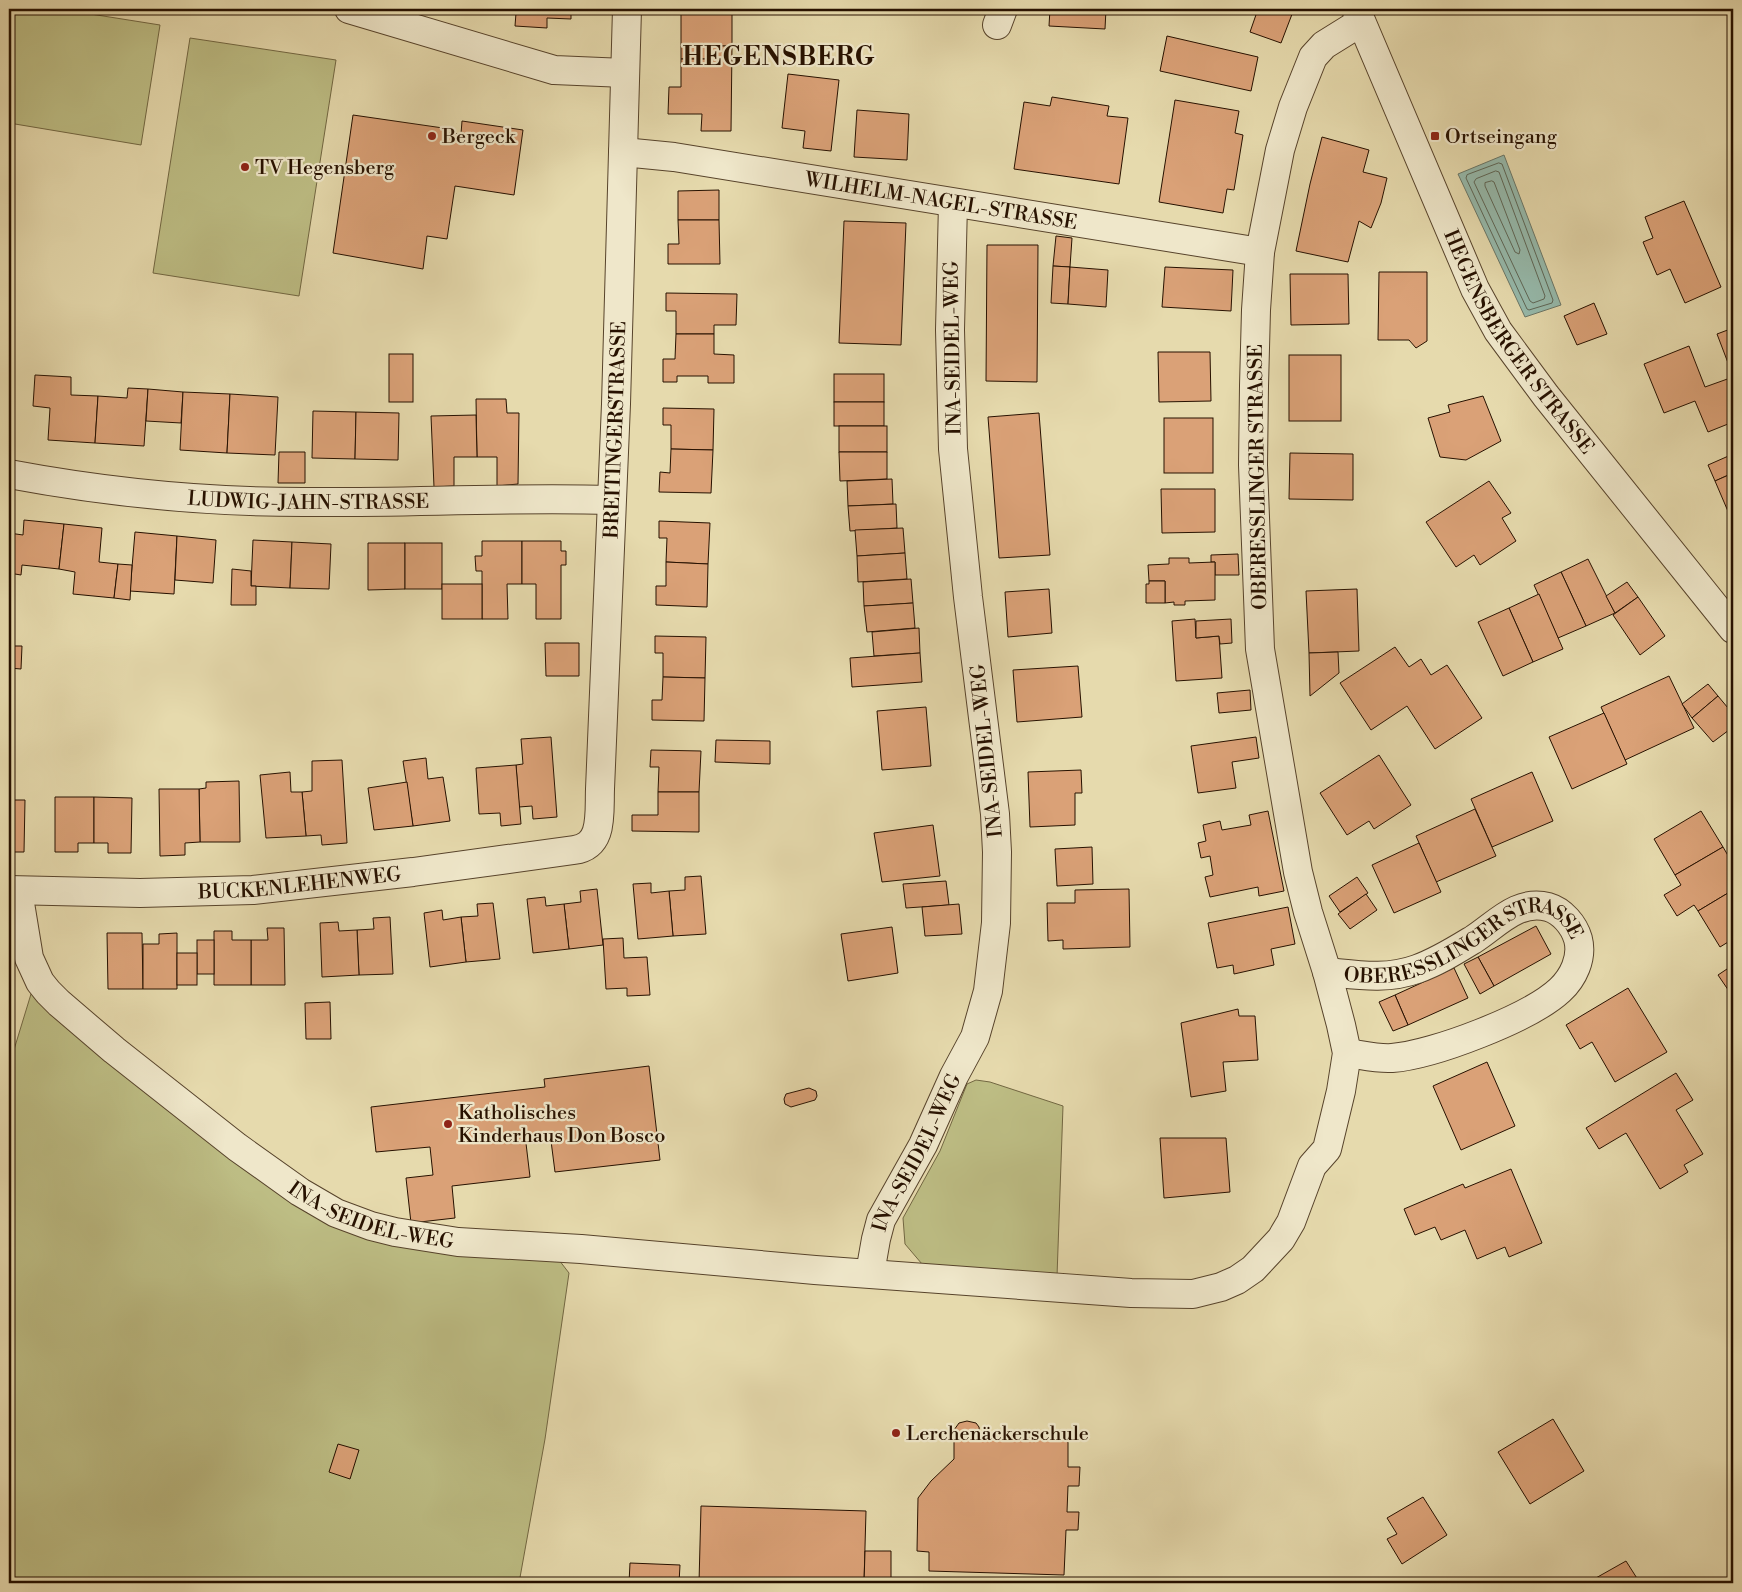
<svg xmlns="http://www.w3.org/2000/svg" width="1742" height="1592" font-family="'Libre Bodoni',serif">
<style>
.green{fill:#bdbd84;stroke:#726742}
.water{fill:#96baac;stroke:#6a7667}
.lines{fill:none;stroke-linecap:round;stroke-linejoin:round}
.shore{stroke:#5e6656;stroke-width:1}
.building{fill:#daa177;stroke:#271100}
.minor-casing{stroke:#57432b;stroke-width:30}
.minor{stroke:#efe7ca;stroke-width:28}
.poi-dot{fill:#8f2418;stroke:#efe7ca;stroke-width:2}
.labels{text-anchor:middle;stroke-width:4.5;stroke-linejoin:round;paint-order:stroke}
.poi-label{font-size:20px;fill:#271100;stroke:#efe7ca;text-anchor:start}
.street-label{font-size:20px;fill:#271100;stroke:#efe7ca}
.district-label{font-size:25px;font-weight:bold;letter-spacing:1px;fill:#271100;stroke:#efe7ca}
</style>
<rect width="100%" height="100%" fill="#e6daad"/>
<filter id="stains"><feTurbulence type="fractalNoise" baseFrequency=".004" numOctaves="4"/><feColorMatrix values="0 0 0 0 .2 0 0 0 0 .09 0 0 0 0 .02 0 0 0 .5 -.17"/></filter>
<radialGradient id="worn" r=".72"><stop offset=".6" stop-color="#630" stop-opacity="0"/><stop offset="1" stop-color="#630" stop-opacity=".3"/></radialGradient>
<g class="green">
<polygon points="9,9 59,9 160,25 141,145 9,123"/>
<polygon points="190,38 336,60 299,296 153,273"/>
<polygon points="31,994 90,1045 313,1215 559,1260 569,1273 545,1439 519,1583 9,1583 9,1066"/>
<polygon points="976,1080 990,1082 1063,1106 1057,1277 922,1264 905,1244 903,1218 940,1151 967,1084"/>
</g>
<polygon class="water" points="1504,155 1561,305 1525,317 1458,174"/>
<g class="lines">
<g class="shore">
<polygon points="1499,163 1502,164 1553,300 1552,303 1529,310 1527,309 1466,178 1467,175"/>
<polygon points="1496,171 1499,172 1545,296 1544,299 1533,303 1530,301 1474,182 1476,179"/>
<polygon points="1492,181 1494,182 1520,250 1519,254 1515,252 1485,186 1485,183"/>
</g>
</g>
<g class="building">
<polygon points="179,9 198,9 197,14"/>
<polygon points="501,9 571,9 571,19 547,18 547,28 515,26 516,13 501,12"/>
<polygon points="681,9 732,9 732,46 706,46 706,59 681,59"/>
<polygon points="1050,9 1106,9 1105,29 1049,26"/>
<polygon points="1258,9 1294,9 1281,43 1250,32"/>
<polygon points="1167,36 1258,57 1251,91 1160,71"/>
<polygon points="706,46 732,46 731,131 701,131 702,114 668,114 669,87 681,87 681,59 706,59"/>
<polygon points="788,74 839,80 831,151 803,148 805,131 782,128"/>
<polygon points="1052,97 1109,106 1107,116 1128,118 1119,184 1014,169 1024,102 1050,106"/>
<polygon points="1175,100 1239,111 1235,133 1243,135 1234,190 1227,189 1223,213 1159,202"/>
<polygon points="857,110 909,114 907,160 854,157"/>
<polygon points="353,115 443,128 443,132 461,134 462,121 523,130 514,195 455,186 447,239 427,236 423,269 333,253"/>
<polygon points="1322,137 1369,150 1363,172 1387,178 1381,203 1371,228 1359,221 1348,262 1296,251 1310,184"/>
<polygon points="719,190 719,220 678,220 678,191"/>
<polygon points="1684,201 1721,287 1685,303 1670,269 1657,275 1643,242 1653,238 1645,217"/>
<polygon points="678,220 719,220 720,264 668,264 668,244 679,244"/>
<polygon points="844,221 906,223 901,345 839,343"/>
<polygon points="1056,236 1072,238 1070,267 1053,266"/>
<polygon points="987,245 1038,245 1037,382 986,381"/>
<polygon points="1053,266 1070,267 1068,304 1051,303"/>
<polygon points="1070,267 1108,270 1106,307 1068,304"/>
<polygon points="1165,267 1233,270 1231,311 1162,307"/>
<polygon points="1379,272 1427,272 1427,341 1416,348 1409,340 1378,340"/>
<polygon points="1290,274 1348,274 1349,324 1291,325"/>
<polygon points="666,293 737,294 736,325 714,325 714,334 676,334 676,311 666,311"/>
<polygon points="1594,303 1607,334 1577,345 1564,316"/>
<polygon points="1733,328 1733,376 1717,334"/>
<polygon points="676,334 714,334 714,354 734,355 734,383 708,383 708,376 677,376 677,382 663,382 663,359 675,359"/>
<polygon points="1689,346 1705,387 1733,377 1733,422 1708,432 1695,401 1664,413 1644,364"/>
<polygon points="1158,352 1210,352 1211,401 1159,402"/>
<rect x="389" y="354" width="24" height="48"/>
<rect x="1289" y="355" width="52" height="66"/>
<rect x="834" y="374" width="50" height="28"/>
<polygon points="35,375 71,377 71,395 98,396 95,443 48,440 50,408 33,406"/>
<polygon points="9,379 11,380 10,400 9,405"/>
<polygon points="128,388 148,389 144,446 95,443 98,396 127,398"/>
<polygon points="148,389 183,392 181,423 146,421"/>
<polygon points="183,392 230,394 227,453 180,450"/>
<polygon points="230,394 278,397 275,455 227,453"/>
<polygon points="1483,396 1501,441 1466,460 1440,457 1428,418 1450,412 1448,405"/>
<polygon points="476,399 506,399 507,413 519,413 518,484 497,486 497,457 477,457"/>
<rect x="834" y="402" width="50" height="24"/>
<polygon points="663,408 714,409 713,450 671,449 671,425 663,425"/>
<polygon points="313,411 356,412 355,459 312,458"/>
<polygon points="356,412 399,413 398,460 355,459"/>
<polygon points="1039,413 1050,555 999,558 988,417"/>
<polygon points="476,415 477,457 454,457 454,486 434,487 431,416"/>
<rect x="1164" y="418" width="49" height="55"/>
<rect x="839" y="426" width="48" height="26"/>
<polygon points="671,449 713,450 711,493 659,492 660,472 670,473"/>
<polygon points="279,452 305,452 305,483 278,483"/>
<polygon points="839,452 887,452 887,479 840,481"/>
<polygon points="1290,453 1353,454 1353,500 1289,499"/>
<polygon points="1733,454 1733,473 1715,481 1708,465"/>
<polygon points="1733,473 1733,523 1715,481"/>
<polygon points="892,479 893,504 848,506 847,481"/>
<polygon points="1489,481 1511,513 1502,518 1516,541 1480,565 1474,555 1456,567 1426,522"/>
<polygon points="1161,489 1215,489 1215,532 1162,533"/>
<polygon points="896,504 897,528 850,531 848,506"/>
<polygon points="24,520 64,524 59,569 22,565 21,575 9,573 9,533 23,535"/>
<polygon points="659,521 710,523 708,564 666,562 667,538 659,538"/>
<polygon points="64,524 102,528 99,562 118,564 114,598 73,594 75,572 59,569"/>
<polygon points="903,528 905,553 857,556 855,530"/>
<polygon points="135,532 177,536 174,594 130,591"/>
<polygon points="177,536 216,540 213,583 175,580"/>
<polygon points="253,540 292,542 290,588 251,586"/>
<polygon points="482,541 522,541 522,584 507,584 508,619 482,619 482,571 476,571 475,556 482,556"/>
<polygon points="522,541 561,541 561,551 566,551 566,565 561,565 561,619 536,619 536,584 522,584"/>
<polygon points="292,542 331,544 329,589 290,588"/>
<polygon points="368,543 405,543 405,589 368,590"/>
<rect x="405" y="543" width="37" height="46"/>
<polygon points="905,553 907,579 858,582 857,556"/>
<polygon points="1238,554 1239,575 1215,575 1215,562 1211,562 1211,555"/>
<polygon points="1169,558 1189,558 1189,563 1215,562 1215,600 1185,601 1185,605 1174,605 1174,602 1165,603 1165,581 1149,581 1148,565 1169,564"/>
<polygon points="1588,559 1615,613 1586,626 1561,572"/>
<polygon points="666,562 708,564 707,607 656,605 656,586 666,586"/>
<polygon points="118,564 132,565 130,600 114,598"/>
<polygon points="232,569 251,571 251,586 256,586 256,605 231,605"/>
<polygon points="1561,572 1586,626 1558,638 1534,585"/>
<polygon points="911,579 913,603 864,606 863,582"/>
<polygon points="1149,581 1165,581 1165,603 1146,603 1146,584 1149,584"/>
<polygon points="1627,582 1638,597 1615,613 1606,596"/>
<rect x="442" y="584" width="40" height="35"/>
<polygon points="1049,589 1052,633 1008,637 1005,592"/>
<polygon points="1357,589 1359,651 1309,653 1306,591"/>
<polygon points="1539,594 1563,649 1533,662 1509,608"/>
<polygon points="1638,597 1665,636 1640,655 1613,615"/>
<polygon points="913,603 915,628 867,632 864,606"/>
<polygon points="1509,608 1533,662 1503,676 1478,622"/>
<polygon points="1195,619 1196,638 1219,636 1222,678 1176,681 1172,621"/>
<polygon points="1231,619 1232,643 1220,644 1219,636 1196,638 1196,621"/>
<polygon points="919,628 920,653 874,656 872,632"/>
<polygon points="655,636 706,637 705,678 663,677 663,653 655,653"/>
<polygon points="545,643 579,643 579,676 546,676"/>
<polygon points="9,646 22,646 21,669 9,668"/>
<polygon points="1395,647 1409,667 1421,659 1431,675 1447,665 1482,718 1435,749 1407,706 1371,730 1340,683"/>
<polygon points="1338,652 1339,673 1310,696 1309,653"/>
<polygon points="920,653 922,682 852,687 850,658"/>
<polygon points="1078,666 1082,717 1017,722 1013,670"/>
<polygon points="1669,676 1694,728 1625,760 1601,707"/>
<polygon points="663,677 705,678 704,721 652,720 652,700 662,700"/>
<polygon points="1708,684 1718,696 1692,718 1682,704"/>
<polygon points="1250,690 1251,710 1219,713 1217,693"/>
<polygon points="1718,696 1733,714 1733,727 1713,742 1692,718"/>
<polygon points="926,707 931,766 882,770 877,711"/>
<polygon points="1604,713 1627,764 1572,789 1549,737"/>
<polygon points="551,737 557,817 533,819 532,806 519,807 516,765 523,764 521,739"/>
<polygon points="1256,737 1259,758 1232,762 1236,788 1198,793 1191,746"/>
<polygon points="716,740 770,741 770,764 715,762"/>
<polygon points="651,750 701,751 699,792 658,792 659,767 650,767"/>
<polygon points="1379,755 1411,805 1374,829 1369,821 1347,835 1320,793"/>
<polygon points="426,758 428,779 443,777 450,821 413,826 403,761"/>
<polygon points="342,760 347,843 322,845 321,835 306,836 302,792 312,791 312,761"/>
<polygon points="516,765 521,824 501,826 500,813 479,814 476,768"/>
<polygon points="1081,770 1082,793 1075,793 1075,825 1030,827 1028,772"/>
<polygon points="290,772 291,792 302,792 306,836 266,838 260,775"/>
<polygon points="1532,772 1553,821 1492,847 1471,799"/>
<polygon points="239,781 240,842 200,842 199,789 206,788 206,782"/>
<polygon points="407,782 413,826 374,830 368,788"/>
<polygon points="159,789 199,789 200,842 185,843 185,855 160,856"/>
<polygon points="658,792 699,792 699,832 632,831 632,815 658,815"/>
<polygon points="55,797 94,797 94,843 78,843 78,852 55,852"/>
<polygon points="94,797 132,798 131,853 108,853 108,843 94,843"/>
<polygon points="9,800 25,800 24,852 9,852"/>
<polygon points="1475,809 1496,856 1436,882 1416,836"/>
<polygon points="1268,811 1284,891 1259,896 1258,887 1210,897 1205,877 1213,875 1210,856 1201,858 1198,843 1206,841 1203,825 1220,821 1222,830 1251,825 1249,815"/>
<polygon points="1701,811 1723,847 1675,875 1654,839"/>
<polygon points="933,825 940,876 882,882 874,833"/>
<polygon points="1419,843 1441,892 1394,913 1372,865"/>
<polygon points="1092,847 1093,884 1057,886 1055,849"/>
<polygon points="1723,847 1733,864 1733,890 1698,911 1694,905 1677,916 1664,895 1681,885 1675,875"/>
<polygon points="701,876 706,934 673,936 669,891 685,890 685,877"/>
<polygon points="1357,877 1368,893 1340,912 1329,896"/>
<polygon points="946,881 949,905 906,908 903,884"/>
<polygon points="651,883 651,893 669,891 673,936 638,939 633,884"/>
<polygon points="597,889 603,945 569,949 564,904 581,902 580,891"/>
<polygon points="1129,889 1130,947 1063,949 1063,940 1048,941 1047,903 1075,903 1075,890"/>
<polygon points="1733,890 1733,939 1720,947 1698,911"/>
<polygon points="1366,894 1377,910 1350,929 1338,914"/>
<polygon points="545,897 546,906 564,904 569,949 533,953 527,899"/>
<polygon points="493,903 500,959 466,962 461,917 478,916 477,904"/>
<polygon points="959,904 962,934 925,936 922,907"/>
<polygon points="1288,907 1295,944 1271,949 1274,965 1234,974 1233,965 1217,968 1208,923"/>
<polygon points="442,910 443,920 461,917 466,962 430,967 424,913"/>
<polygon points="390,917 393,974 359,975 357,930 374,929 373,918"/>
<polygon points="338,922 339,931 357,930 359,975 322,977 320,923"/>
<polygon points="1536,926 1551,954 1494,986 1478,957"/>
<polygon points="892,927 898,973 848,981 841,934"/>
<polygon points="267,928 284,928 285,985 251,985 251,940 268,940"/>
<polygon points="214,931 232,931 232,940 251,940 251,985 214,985"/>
<polygon points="107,933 142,933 143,989 108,989"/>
<polygon points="177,933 177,989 143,989 143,944 159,944 159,934"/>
<polygon points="623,938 624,958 647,957 650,995 627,996 627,988 606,989 603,939"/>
<rect x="197" y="940" width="17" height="34"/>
<rect x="177" y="953" width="20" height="32"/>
<polygon points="1478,957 1494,986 1480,994 1464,964"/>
<polygon points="1733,965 1733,997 1718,975"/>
<polygon points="1454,968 1468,998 1408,1025 1395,995"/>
<polygon points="1628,988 1667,1052 1615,1082 1592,1042 1580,1049 1566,1025"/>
<polygon points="1395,995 1408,1025 1393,1031 1379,1002"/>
<polygon points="330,1002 331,1039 306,1039 305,1003"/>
<polygon points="1238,1009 1239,1016 1255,1016 1258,1060 1223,1062 1226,1091 1191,1097 1181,1023"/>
<polygon points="1487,1062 1515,1126 1461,1150 1433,1086"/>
<polygon points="649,1066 660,1160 555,1172 550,1133 525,1135 530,1177 452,1186 455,1218 411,1223 406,1178 433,1175 430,1147 376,1152 371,1107 545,1087 544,1079"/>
<polygon points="1676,1073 1693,1100 1676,1110 1703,1154 1684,1165 1688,1172 1660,1189 1626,1133 1599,1149 1586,1128"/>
<polygon points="809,1088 816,1091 817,1096 815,1100 791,1107 785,1104 784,1099 786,1094"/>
<polygon points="1160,1138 1226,1138 1230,1192 1164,1198"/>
<polygon points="1511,1169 1542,1243 1509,1257 1505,1247 1477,1259 1465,1230 1441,1240 1435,1227 1415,1235 1404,1209 1463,1184 1465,1188"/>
<polygon points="1553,1419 1584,1471 1530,1504 1498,1452"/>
<polygon points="967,1421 976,1423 979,1427 980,1437 1068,1439 1068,1467 1080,1467 1079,1486 1068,1486 1067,1512 1079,1512 1078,1530 1066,1530 1064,1575 929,1571 929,1552 917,1551 918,1498 931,1481 954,1459 954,1430 959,1423"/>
<polygon points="338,1444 359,1450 350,1479 329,1472"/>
<polygon points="1423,1497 1447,1535 1402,1564 1387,1539 1397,1534 1387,1518"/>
<polygon points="701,1506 866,1511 864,1583 699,1583"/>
<polygon points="865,1551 891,1551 891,1583 864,1583"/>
<polygon points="1626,1561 1640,1583 1587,1583"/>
<polygon points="630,1563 680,1565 679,1583 629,1583"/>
</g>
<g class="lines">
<g class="minor-casing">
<g id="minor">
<polyline points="349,9 554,70 625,73"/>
<path id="s1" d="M1356,9L1475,289L1498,331L1546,396L1733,629"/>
<polyline points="997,25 1003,9"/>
<path id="s2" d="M623,152L674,157L1260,252"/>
<path id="s3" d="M9,474C105,492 205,502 303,502C406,503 508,497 611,500"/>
<path id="s4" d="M9,890L140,893L253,890L413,872L574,850C604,846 599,814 600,789L616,404L627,9"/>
<path id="s5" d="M18,891L29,958L40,982L48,992L59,1003L114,1050L237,1147L300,1192L336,1213L371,1226L395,1232L458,1242L581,1249L815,1270L1131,1293L1193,1294L1221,1287L1237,1280L1253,1269L1281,1239L1291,1222L1312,1166L1327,1149L1341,1091L1347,1053L1341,1025L1327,972L1308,912L1298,872L1260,649L1253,465L1254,386L1256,310L1260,252L1280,150L1293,107L1313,57L1324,45L1361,22"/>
<path id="s6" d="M1327,972C1358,975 1387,980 1417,969C1437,962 1456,950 1474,939C1497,924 1518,899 1548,907C1562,911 1574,925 1578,939C1583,958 1573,978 1560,990C1530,1018 1433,1055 1392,1058C1377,1059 1362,1055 1347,1053"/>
<path id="s7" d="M870,1273L876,1239L881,1220L923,1145L954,1076L975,1037L988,991L996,923L997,852L995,814L968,597L953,449L950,330L953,203"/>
</g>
</g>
<use href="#minor" class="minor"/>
</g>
<g class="poi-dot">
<circle cx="432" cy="136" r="5"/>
<rect x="1430" y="131" width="10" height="10" rx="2.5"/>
<circle cx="245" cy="167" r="5"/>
<circle cx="448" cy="1124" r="5"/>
<circle cx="896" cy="1433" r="5"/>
</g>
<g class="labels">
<g class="poi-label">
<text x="442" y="143">Bergeck</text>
<text x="1445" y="143">Ortseingang</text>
<text x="255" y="174">TV Hegensberg</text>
<text x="458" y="1119">Katholisches<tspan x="458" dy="23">Kinderhaus Don Bosco</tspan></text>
<text x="906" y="1440">Lerchenäckerschule</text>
</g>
<g class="street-label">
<text dy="7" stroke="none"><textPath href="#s2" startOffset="322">WILHELM-NAGEL-STRASSE</textPath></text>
<text dy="7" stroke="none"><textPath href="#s1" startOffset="372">HEGENSBERGER STRASSE</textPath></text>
<text transform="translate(952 348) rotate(-91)" y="7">INA-SEIDEL-WEG</text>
<text dy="7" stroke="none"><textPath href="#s4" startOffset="1001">BREITINGERSTRASSE</textPath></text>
<text transform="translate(1257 477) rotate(-91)" y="7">OBERESSLINGER STRASSE</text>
<text dy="7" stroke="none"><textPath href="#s3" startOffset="301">LUDWIG-JAHN-STRASSE</textPath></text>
<text transform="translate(986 751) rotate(-96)" y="7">INA-SEIDEL-WEG</text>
<text dy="7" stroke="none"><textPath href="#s4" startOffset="291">BUCKENLEHENWEG</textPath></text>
<text dy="7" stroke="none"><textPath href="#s6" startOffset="150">OBERESSLINGER STRASSE</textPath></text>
<text dy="7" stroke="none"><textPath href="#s7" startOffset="130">INA-SEIDEL-WEG</textPath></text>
<text dy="7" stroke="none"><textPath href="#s5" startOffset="505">INA-SEIDEL-WEG</textPath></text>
</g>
<g class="district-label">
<text x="779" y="65">HEGENSBERG</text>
</g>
</g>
<rect width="1742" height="1592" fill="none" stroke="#e6daad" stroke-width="30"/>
<rect x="10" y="10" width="1722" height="1572" fill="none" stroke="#271100" stroke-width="2.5"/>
<rect x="15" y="15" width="1712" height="1562" fill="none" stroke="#271100"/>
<rect width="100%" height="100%" filter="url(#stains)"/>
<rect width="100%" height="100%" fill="url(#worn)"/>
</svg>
